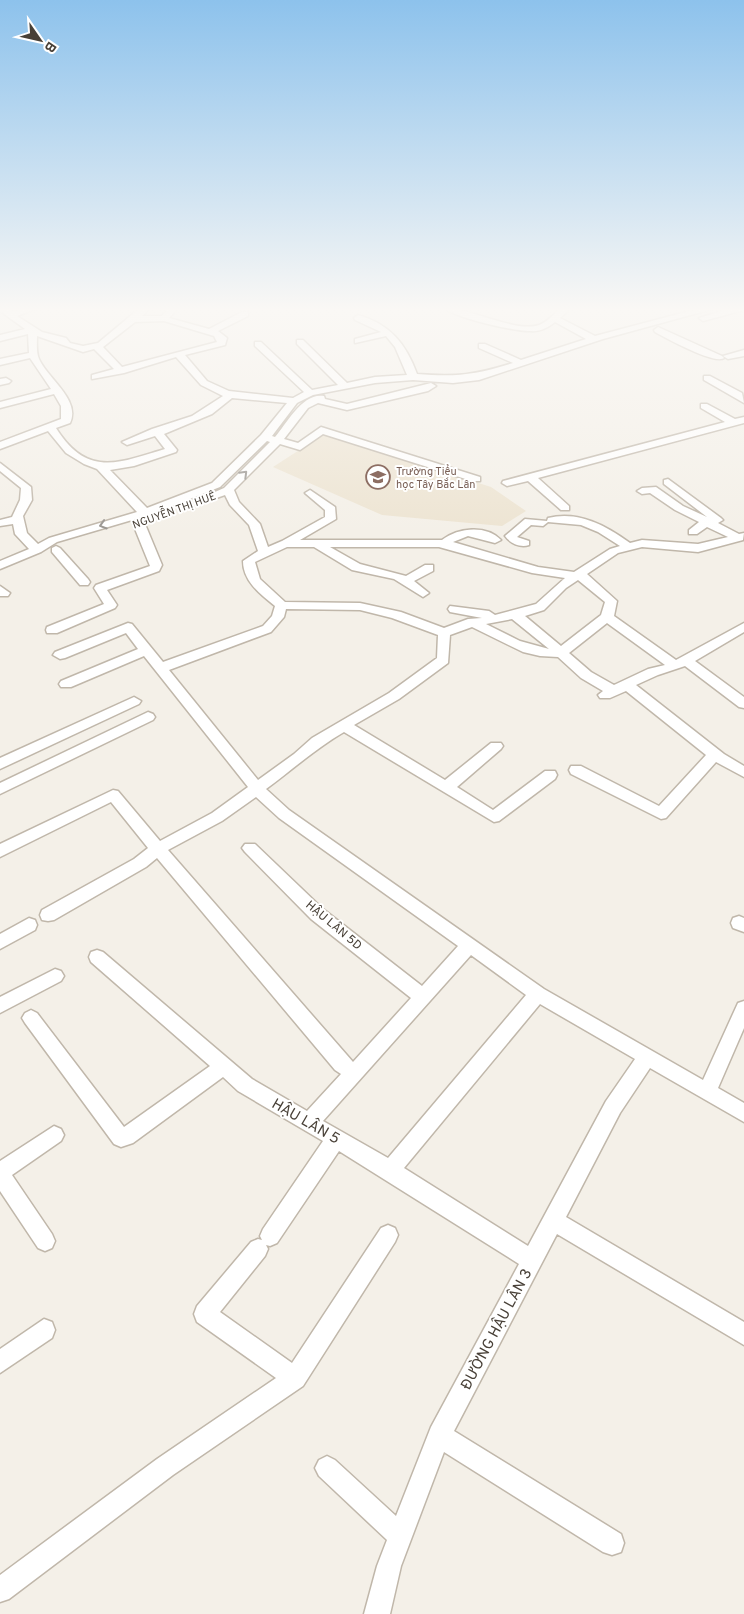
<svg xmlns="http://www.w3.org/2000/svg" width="744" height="1614" font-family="Overpass,sans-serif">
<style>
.education{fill:#ede4d2}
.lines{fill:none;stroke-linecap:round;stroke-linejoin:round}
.minor-casing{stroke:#c0b7aa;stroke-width:3}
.minor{fill:#fff;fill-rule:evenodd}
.oneway{stroke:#9a9691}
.labels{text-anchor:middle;stroke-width:4;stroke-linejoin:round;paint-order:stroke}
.far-education-label{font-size:11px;fill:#785e54;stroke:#fff;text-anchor:start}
.far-street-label{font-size:11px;fill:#484037;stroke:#fff}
.street-label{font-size:12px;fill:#484037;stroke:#fff}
.near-street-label{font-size:15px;fill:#484037;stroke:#fff}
</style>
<rect width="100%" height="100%" fill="#f4f0e8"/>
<polygon class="education" points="324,434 491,487 526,511 502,526 382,515 273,467"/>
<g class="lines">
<g class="minor-casing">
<g id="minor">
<path d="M0,308H8L12,312L24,308H38L17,316L42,332L66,338L70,343L83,346L98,343L140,308H150L142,316H162L169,308H178L169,318L209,329L242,312H248V316L218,331L227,338L225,345L185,355L207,381L229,391L293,398L304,392L255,346V342H261L312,390L338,385L297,344V340H303L347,383L375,377L407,375L395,347L386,336L355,343V339L381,332L355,320L354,318L358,315C390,324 406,344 417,374C456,377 475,375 513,363L479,348V344H485L521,360L586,339L555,322C547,328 540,332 530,331C512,331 457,318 444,308C471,308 516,333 539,325C547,322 554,314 561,308H571L560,318L595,336L701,308H716L603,339L479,380L453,383L413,380L375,383L313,395L297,403L272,436L275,437C287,423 303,392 324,396L325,399L347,404L431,383L436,386L428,391L347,410L318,403L308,408L284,439L298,443L321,427L480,477V481H472L323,434L300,450L280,444L234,490L239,502L260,524L268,547L282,541L325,517V510L305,493L310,490L335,507L336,519L300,540H442C457,528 486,524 501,540L495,543L468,536L453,542L538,567L574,572L610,549L620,546L598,532L581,525L548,522L543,526L531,525L517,537L529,541V545C520,548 510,543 505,536L525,519L547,521L548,518C578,510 607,526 630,543L642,540L698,544L728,537L707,527L697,534H689V530L699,522L675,510L650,493L642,494L637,491L642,488L656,487L683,506L707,517L664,484V480L668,479L721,518L723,520L718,523L739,534L744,533L743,540L698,552L642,547L618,553L587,574L617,601L614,616L676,660L744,623V632L695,661L744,697V708L739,707L685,666L658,675L636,685L724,754L744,766V777L716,762L666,818L661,819L571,774L569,770L571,766H581L659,806L706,755L626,691L610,698H600L598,695L603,691L581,678L558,657L540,656L523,652L472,627L450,635L448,663L399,699L354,725L445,780L491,743H501L503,746L501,749L457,787L493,810L545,771H555L557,775L555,779L499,821L494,822L344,732C316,748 292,770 266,789L289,810L544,989L703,1080L738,1003L744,1001V1028L718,1088L744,1103V1122L650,1068L620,1113L566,1217L744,1322V1345L557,1234L454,1431L621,1534L624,1543L621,1552L612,1555L603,1552L444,1452L401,1566L390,1614H364L377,1566L387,1540L319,1476L315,1468L319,1460L327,1456L335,1460L396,1516L431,1427L519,1264L339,1151L277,1243L270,1246L266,1245L268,1249L265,1256L220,1312L292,1363L381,1228L388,1225L395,1228L398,1235L395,1242L303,1386L173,1475L9,1599L0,1602V1575L157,1459L276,1378L197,1322L194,1314L197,1306L251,1242L258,1239L262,1240L260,1236L263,1229L323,1141L238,1091L223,1077L133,1143L121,1147L114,1144L25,1023L22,1018L25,1013L31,1010L37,1013L124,1127L210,1066L91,962L89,957L91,952L97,950L103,952L252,1079L307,1111L341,1074L335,1070L157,858L146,867L54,920L48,921L42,920L40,915L42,910L134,859L148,848L111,802L0,857V844L113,790L118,791L160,841L212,813L248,787L144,656L71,687H61L59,684L61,681L138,649L126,633L65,658L60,659L53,655L55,652L128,623L132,624L163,662L263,626L272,616L275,606C260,594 243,581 243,561L258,551L249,525L230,505L225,495L205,502L199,499L224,488L270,442L267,441L220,487L149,515L57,542L41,552L0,569V561L29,549L15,534L13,524L0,526V520L12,517L20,500L21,488L0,471V463L31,487L32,500L23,516L27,533L38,544L49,538L137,512L97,469L84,464L66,453L48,431L0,449V442L61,419V406L54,394L0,408V402L51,389L30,358L0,365V359L29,353L28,334L0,341V335L25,329L0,311ZM164,321L214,336L217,342L122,367L103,347L135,322ZM37,336L83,352L94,349L114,369L92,375V379L124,373L176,357L201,385L223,396L192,416L152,429L122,442L127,445L155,436L165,449C120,462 88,479 56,428L70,423C81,400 48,379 39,359C36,352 37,344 37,336ZM232,398L287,403L261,435L212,483L147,508L110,470L134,466L176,452L177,450L164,434L212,414ZM287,547H314L352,570L394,579L423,597L429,593L414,581L433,571V565H425L406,576L360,564L330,547H439L532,573L565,578L536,604L495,615L489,611L450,606L448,609L450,612L482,618L468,619L444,628L401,612L360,603L285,602L260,579L255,562ZM578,580L605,602L601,615L561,646L525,616L544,610L566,588ZM286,609L360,610L392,618L438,635L437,658L389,693L312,738L294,754L258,780L169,670L271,632L284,617ZM512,619L549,649L520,641L486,624ZM607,623L665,665L648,669L614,685L591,672L569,653ZM256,797L279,818L458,946L422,986L323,909L255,844H245L242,848L245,852L311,919L411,998L353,1062L168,850L222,821ZM471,955L526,995L388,1158L323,1121ZM540,1004L635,1059L606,1101L528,1246L404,1168Z"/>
<polygon points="731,308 744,308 744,310 703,321 699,318"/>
<path d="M658,327L722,356L724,358C715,365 666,338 655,332L654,330Z"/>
<polygon points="744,350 744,356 728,359 723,356"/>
<polygon points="704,376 710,376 742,393 744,403 704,380"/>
<polygon points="6,378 11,381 9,383 0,385 0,379"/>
<polygon points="701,404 707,404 735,419 744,417 744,423 538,478 569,506 569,510 561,510 528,481 507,486 502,483 503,481 725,422 701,408"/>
<polygon points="139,521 145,524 162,565 159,571 107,590 117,605 115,608 57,633 47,633 46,630 47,627 104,604 94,588 96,585 150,566 133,524"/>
<polygon points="56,546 60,548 88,579 90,582 88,585 80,585 52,552 52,548"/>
<polygon points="0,586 10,593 8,596 0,596"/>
<polygon points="134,697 141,701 139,704 0,769 0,758"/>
<polygon points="148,712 153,714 155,717 153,720 0,794 0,783"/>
<polygon points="739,916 744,918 744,932 733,928 731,923 733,918"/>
<polygon points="29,918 35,920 37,925 35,930 0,949 0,934"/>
<polygon points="55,969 61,971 64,976 61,981 0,1013 0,997"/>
<polygon points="54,1126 61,1129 64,1135 61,1141 12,1175 52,1234 55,1241 52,1248 45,1251 38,1248 0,1191 0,1161"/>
<polygon points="44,1319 52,1322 55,1330 52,1338 0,1373 0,1349"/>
</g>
</g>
<use href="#minor" class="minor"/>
</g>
<defs><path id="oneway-chevron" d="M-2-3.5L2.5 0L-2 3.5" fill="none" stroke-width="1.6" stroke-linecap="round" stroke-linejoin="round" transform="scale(1.25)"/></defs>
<g class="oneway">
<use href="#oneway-chevron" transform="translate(244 474) rotate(-45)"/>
<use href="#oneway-chevron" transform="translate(103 525) rotate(163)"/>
</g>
<linearGradient id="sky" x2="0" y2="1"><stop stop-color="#8dc2ec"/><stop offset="0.58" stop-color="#faf8f5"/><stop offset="1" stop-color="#faf8f5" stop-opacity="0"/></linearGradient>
<rect width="744" height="534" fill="url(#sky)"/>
<defs>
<g id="school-ring" transform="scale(1.25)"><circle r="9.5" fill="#fff" stroke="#8d6e63" stroke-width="1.5"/><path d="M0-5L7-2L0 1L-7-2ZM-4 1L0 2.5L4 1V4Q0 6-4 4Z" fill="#8d6e63"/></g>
</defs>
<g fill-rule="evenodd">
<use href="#school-ring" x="378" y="477"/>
</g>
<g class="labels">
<g class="far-education-label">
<text x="396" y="475">Trường Tiểu<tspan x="396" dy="13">học Tây Bắc Lân</tspan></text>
</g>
<g class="far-street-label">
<text transform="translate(174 510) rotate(-20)" y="4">NGUYỄN THỊ HUÊ</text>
</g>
<g class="street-label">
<text transform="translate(334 925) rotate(40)" y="4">HẬU LÂN 5D</text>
</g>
<g class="near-street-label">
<text transform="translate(306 1121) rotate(30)" y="5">HẬU LÂN 5</text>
<text transform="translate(496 1329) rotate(-62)" y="5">ĐƯỜNG HẬU LÂN 3</text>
</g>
</g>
<g transform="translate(40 40) rotate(124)" stroke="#ffffff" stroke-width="4" paint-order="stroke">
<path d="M0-4L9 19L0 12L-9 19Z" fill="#484037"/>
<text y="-8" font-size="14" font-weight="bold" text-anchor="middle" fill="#484037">B</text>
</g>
</svg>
